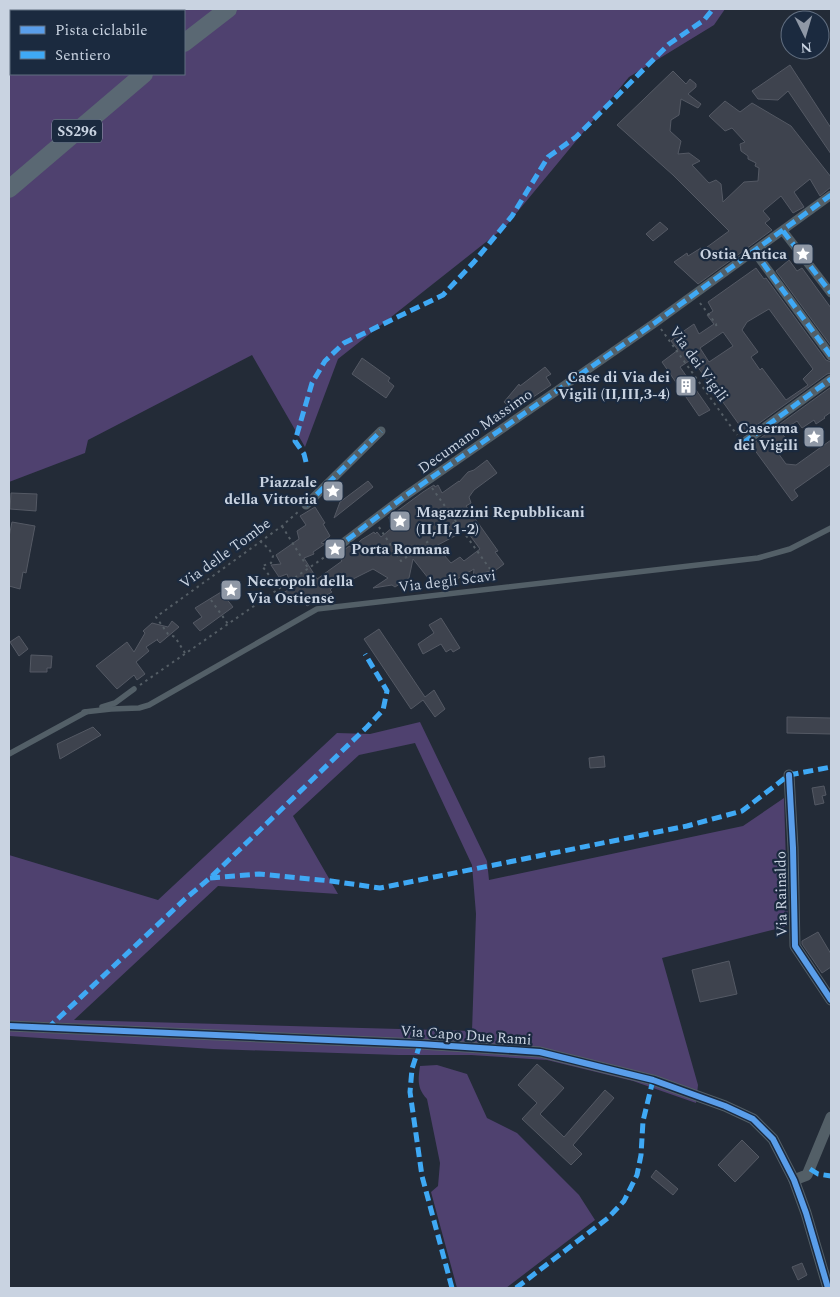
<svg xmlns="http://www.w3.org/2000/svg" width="840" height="1297" font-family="Spectral,serif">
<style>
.green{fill:#4f416f;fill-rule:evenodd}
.building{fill:#3e434e;stroke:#545964;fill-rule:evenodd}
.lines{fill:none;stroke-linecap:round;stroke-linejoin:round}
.path{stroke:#555e66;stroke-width:2;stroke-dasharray:2.5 4;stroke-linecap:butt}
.service{stroke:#535f67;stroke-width:5.5}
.pedestrian{stroke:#535f67;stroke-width:9}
.minor{stroke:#535f67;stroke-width:11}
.primary{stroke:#5a6873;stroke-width:18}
.quiet{stroke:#3fa9f5;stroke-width:5;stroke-dasharray:10 5;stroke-linecap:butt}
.cycleway-casing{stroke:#1b2a3f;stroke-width:9}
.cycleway{stroke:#5a9eea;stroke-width:6}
.labels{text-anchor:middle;stroke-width:4.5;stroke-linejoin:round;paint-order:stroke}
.shield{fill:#1b2a3f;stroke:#95a0b0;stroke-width:1}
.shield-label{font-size:14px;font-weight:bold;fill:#c9d3e1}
.poi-label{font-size:15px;font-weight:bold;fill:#c9d3e1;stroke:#1b2a3f;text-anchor:end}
.street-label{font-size:15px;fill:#c9d3e1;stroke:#1b2a3f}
</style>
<rect width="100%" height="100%" fill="#232b37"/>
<g class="green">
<path d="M9,9H725L714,25L629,77L505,227L338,359L305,447L252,355L88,440L85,453L9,482ZM11,11H184V74H11Z"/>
<path d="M420,722L487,861L489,880L743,826L784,798L788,926L662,958L698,1085L696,1103L633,1081L547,1060L471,1055H398L213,1049L9,1036V855L158,900L337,733L370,734ZM415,743L472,865L476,914L472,1031L74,1020L218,886L338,894L293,816L359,755Z"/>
<path d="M437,1065L467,1074L487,1118L517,1133L579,1195L595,1220L506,1288H457L431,1192L438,1186L440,1163L427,1099C417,1088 418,1080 420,1066Z"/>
</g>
<g class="building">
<polygon points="790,65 831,128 831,154 788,91 778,100 758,99 752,91"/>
<polygon points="673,71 686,84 690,79 696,84 696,87 688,94 701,104 698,108 681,99 679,115 671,120 670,131 681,141 678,154 689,153 700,161 692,165 709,183 716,180 721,184 723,202 744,182 758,181 759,168 755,166 756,163 748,159 748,156 741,151 740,144 745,142 732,128 725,131 709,116 725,101 740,112 752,103 791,126 831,177 831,187 820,196 810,179 794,192 804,207 793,213 781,196 763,211 770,219 765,223 772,230 698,284 674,262 687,253 688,256 701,248 703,250 729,231 673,175 617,125"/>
<polygon points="660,222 668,229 653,241 646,234"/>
<polygon points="789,260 797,271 802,268 831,308 831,346 776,271"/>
<path d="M756,268L764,279L766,278L826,360L831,362V373L827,374L743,435L741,432L743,430L692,359L680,367L710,410L699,416L662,362L678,350L671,341L678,335L694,324L699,334L714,324L707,315L713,311L708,302ZM769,309L813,369L803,379L808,385L786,400L762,368L760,370L751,357L758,352L742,330L747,322ZM723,332L733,346L709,362L700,348Z"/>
<polygon points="362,358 390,378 388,381 394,386 386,398 352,374"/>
<polygon points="545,367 551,374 546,377 551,385 514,410 504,402 519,384 520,386"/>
<polygon points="831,387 831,412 824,417 825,418 816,424 814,420 802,428 797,421 781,432 786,439 779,445 778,453 786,464 796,465 831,440 831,464 794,490 798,496 792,501 751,445"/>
<path d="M487,460L497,473L474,490L469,497L471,503L466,506L498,551L495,552L504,564L492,573L490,571L480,574L473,579L474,569L452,582L453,585L436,588L413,559L409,578L395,587L392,585L373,588L388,578L373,569L351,580H349L345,575L330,590L332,592L307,606L303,600L296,605L283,593L292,588L287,574L279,577L271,565L281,564L276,555L299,539L297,531L306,525L300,516L315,507L325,523L323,524L330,536L321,543L325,544L313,552L314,554L304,558L317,579L342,561L337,555L348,547L354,544L355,547L361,540L374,532L375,534L377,532L381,537L393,527L390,522L389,517L423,492L434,485L435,487L438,485L442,493L459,481V482L468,472L474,470ZM466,530L480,549L464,561L460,557L451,563L436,546Z"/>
<polygon points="368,481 373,487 334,518 340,502"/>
<polygon points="11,493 37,494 36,511 10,509"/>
<polygon points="12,522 35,526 26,573 23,572 20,589 9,586 9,537"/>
<polygon points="226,589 225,597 233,607 200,631 193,623 202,617 195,608"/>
<polygon points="441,618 460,648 453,652 451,649 446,652 441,644 423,654 418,644 434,633 429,625"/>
<polygon points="172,621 179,627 160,643 157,640 158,639 146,647 149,651 136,662 145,674 137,680 134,675 117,689 96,666 127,642 134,652 145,633 143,631 152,623 168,627"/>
<polygon points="379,629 425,697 434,690 445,709 435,717 423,700 411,709 364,639"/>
<polygon points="19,636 28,649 19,656 10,642"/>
<polygon points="31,655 52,656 51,668 47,668 47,672 30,672"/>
<polygon points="787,717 831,718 831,734 787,733"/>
<polygon points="93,727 101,735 60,759 57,744"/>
<polygon points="604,756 605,767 590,768 589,758"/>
<polygon points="824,786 826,795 822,796 824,803 815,805 812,788"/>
<polygon points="818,932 831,954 831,967 822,973 802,944 802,941"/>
<polygon points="729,961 737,994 700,1002 692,970"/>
<polygon points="537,1064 564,1088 540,1114 564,1137 605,1090 614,1098 573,1145 582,1154 571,1165 522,1119 537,1103 518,1085"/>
<polygon points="742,1140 759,1157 735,1182 718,1165"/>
<polygon points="656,1170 678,1189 673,1195 651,1177"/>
<polygon points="802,1263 807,1275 798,1280 792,1267"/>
</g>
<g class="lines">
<g class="path">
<polyline points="700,303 716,324 717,330"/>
<polyline points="661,329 737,435"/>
<polyline points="432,488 490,569"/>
<polyline points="282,526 308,568"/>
<polyline points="379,527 401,561 455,522"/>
<polyline points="260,541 269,549 273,556 271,563 262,566 279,588"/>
<polyline points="211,600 228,624"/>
<polyline points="185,653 175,637 168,634 156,617 282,526 299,511"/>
<polyline points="140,685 329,554"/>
</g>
<g class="service">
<polyline points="102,707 115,703 134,689"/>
<polyline points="84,712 111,709 139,708 149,705 317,609 758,558 790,549 831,528"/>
<polyline points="9,754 86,712"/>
</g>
<g class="pedestrian">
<polyline points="783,231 831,293"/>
<polyline points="754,251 831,356"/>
<polyline points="743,443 831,379"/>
<polyline points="306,505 381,431"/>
<polyline points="335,549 405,496 656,322 831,195"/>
</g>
<g class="minor">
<polyline points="789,775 793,848 795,946 831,1000"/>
<polyline points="9,1026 420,1044 540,1052 653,1080 725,1106 753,1119 773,1139 794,1180 806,1213 828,1288"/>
<polyline points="794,1180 807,1175 831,1117"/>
</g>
<g class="primary">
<polyline points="184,43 228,9"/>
<polyline points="9,189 144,74"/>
</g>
<g class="quiet">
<polyline points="783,231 831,293"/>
<polyline points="754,251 831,356"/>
<polyline points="743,443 831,379"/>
<polyline points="306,462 304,454 295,441 312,383 325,361 344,343 443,295 474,262 512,216 548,157 576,137 669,44 704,20 713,9"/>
<polyline points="306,505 381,431"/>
<polyline points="335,549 405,496 656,322 831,195"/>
<polyline points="210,878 259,874 331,881 380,888 687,826 742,811 789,775 831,767"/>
<polyline points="47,1029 185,899 210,878 367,727 383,710 387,691 365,654"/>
<polyline points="420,1044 412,1069 410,1092 422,1176 452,1288"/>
<polyline points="810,1169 818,1174 831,1176"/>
<polyline points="516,1288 608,1218 624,1201 637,1175 641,1155 643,1121 653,1080"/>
</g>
<g class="cycleway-casing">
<g id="cycleway">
<polyline points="789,775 793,848 795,946 831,1000"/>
<polyline points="9,1026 420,1044 540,1052 653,1080 725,1106 753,1119 773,1139 794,1180 806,1213 828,1288"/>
</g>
</g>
<use href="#cycleway" class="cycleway"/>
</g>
<defs>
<g id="sight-square" transform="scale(1.125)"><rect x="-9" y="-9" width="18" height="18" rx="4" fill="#8f98a6" stroke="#1b2a3f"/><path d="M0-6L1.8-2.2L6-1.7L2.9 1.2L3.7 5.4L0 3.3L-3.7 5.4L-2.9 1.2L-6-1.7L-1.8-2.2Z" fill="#fff"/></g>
<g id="building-square" transform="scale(1.125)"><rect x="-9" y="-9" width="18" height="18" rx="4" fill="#8f98a6" stroke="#1b2a3f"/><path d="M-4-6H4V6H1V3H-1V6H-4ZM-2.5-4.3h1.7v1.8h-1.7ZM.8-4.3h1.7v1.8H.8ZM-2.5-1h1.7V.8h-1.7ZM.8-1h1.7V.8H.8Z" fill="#fff"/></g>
</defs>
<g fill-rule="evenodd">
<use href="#sight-square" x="803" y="254"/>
<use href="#building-square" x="686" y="386"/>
<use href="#sight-square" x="814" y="437"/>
<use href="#sight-square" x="333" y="491"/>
<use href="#sight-square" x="400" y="521"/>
<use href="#sight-square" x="335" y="549"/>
<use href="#sight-square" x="231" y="590"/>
</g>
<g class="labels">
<rect class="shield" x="52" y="119.5" width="50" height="23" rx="4"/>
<g class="shield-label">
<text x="77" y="136">SS296</text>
</g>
<g class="poi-label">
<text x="787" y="259">Ostia Antica</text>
<text x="670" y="382">Case di Via dei<tspan x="670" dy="17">Vigili (II,III,3-4)</tspan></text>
<text x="798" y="433">Caserma<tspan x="798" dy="17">dei Vigili</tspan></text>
<text x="317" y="487">Piazzale<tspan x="317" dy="17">della Vittoria</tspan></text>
<text x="416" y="517" text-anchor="start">Magazzini Repubblicani<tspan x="416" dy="17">(II,II,1-2)</tspan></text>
<text x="351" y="554" text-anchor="start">Porta Romana</text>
<text x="247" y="586" text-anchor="start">Necropoli della<tspan x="247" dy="17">Via Ostiense</tspan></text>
</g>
<g class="street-label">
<text transform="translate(699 364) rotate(54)" y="5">Via dei Vigili</text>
<text transform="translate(475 431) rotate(-35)" y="5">Decumano Massimo</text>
<text transform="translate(225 553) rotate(-36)" y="5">Via delle Tombe</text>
<text transform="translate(447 581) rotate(-7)" y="5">Via degli Scavi</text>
<text transform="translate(781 894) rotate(-91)" y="5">Via Rainaldo</text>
<text transform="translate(466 1035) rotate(4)" y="5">Via Capo Due Rami</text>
</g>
</g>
<rect width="840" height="1297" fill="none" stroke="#c9d3e1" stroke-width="20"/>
<rect x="10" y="10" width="175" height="65" fill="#1b2a3f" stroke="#616e80"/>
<rect x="20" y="26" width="25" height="8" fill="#5a9eea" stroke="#616e80"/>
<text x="55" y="35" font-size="15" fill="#c9d3e1">Pista ciclabile</text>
<rect x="20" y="51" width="25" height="8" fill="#3fa9f5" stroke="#616e80"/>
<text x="55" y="60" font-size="15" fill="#c9d3e1">Sentiero</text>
<g transform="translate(805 35) rotate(175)"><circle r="24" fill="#1b2a3f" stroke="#616e80"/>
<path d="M0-4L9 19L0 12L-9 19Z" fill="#8f98a6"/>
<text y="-8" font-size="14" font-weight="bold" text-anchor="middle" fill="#c9d3e1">N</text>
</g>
</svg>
